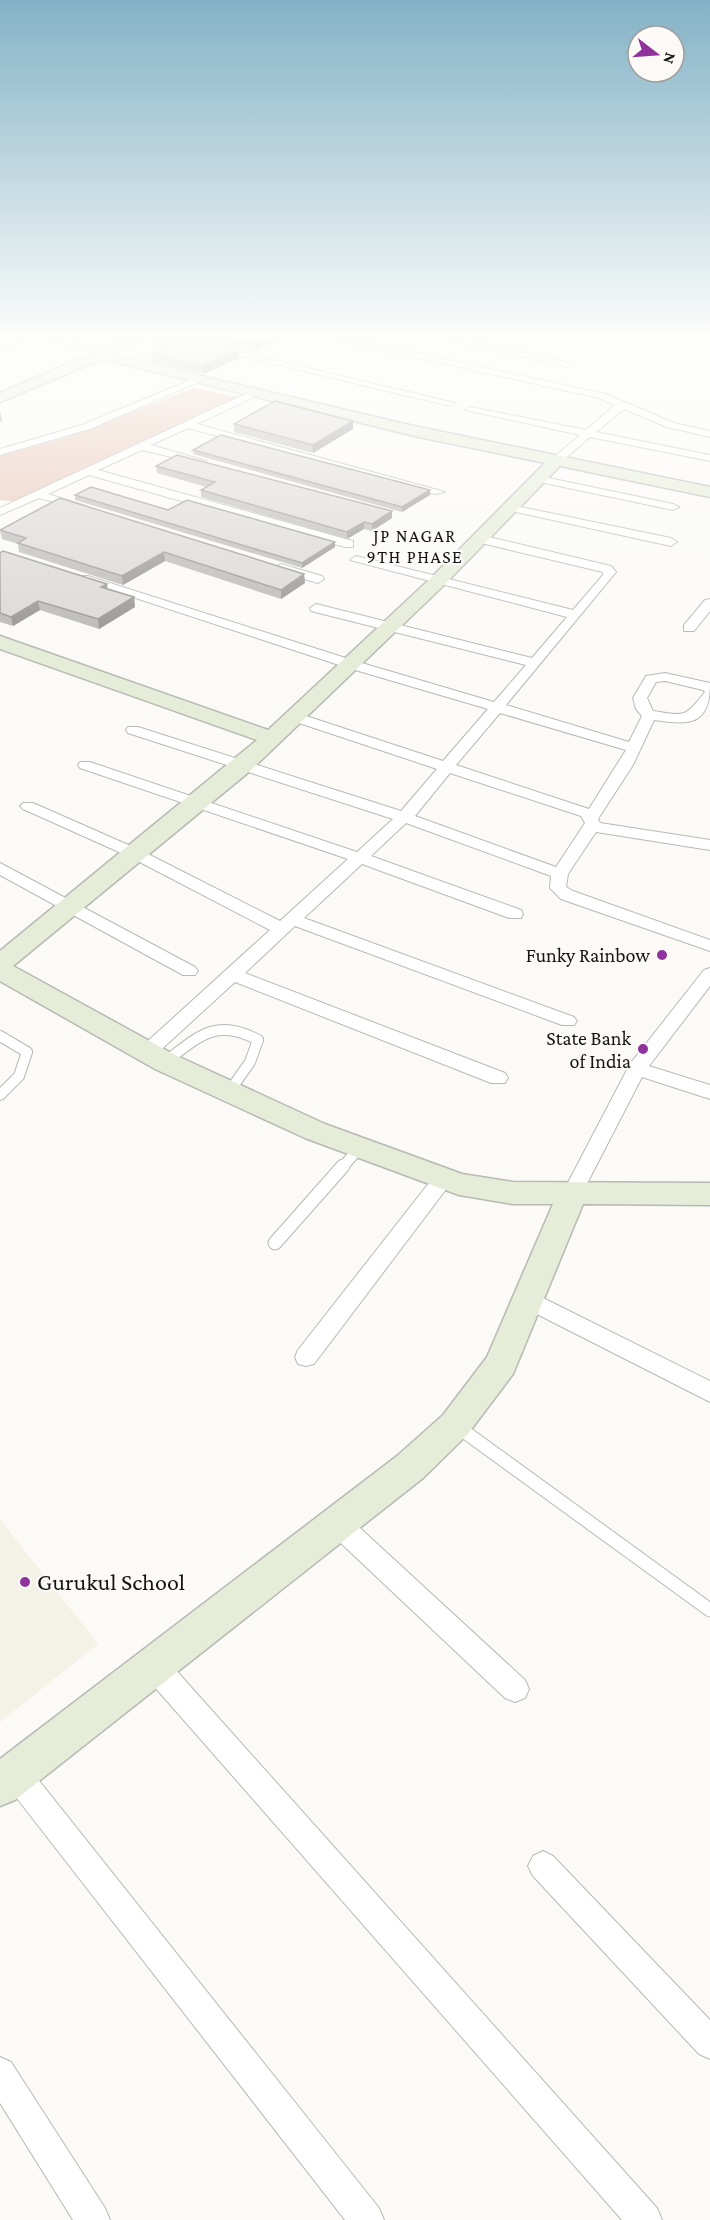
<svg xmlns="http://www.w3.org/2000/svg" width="710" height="2220" font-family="'Crimson Pro',serif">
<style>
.built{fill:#f4f2e7}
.green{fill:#e8c4b5}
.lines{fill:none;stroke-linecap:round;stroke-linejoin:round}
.lane-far1-casing{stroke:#b8b8b5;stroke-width:12}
.lane-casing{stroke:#b8b8b5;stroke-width:15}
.street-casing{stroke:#b8b8b5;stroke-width:2}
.secondary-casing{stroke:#b8b8b5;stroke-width:3}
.lane-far1{stroke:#fff;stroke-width:10}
.lane{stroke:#fff;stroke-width:13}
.street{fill:#fff;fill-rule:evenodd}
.secondary{fill:#e5ecd7;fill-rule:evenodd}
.wall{fill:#bcbab8}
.shaded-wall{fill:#999796}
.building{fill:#dbd8d6;stroke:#999796;stroke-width:1.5}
.poi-dot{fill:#8f339d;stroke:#fbfaf7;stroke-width:2}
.labels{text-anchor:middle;stroke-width:4.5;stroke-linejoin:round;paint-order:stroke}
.far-neighbourhood-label{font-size:18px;letter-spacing:1.5px;fill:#141413;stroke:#fbfaf7}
.poi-label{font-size:20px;fill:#141413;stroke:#fbfaf7;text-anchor:end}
.near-poi-label{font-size:24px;fill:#141413;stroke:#fbfaf7;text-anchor:start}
</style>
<rect width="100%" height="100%" fill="#fbfaf7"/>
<polygon class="built" points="0,1519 98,1644 0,1722"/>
<polygon class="green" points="194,388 247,399 18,502 0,500 0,454 65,438"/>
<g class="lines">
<g class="lane-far1-casing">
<g id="lane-far1">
<polyline points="0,1036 27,1052 19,1076 0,1095"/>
<path d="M165,1062C198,1037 216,1017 258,1040L250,1062L229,1092"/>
<polyline points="342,1168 359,1148"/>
</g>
</g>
<g class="lane-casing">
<g id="lane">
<polyline points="275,1243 343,1166"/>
<polyline points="458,1427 710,1610"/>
</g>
</g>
<g class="street-casing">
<g id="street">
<polygon points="23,335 37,335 0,349 0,343"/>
<polygon points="39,335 53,335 110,354 102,356"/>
<path d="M153,335C168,335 200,345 210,344C222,342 230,335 242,335L218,347L455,403L450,406Z"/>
<polygon points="316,335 334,335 606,394 674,423 710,431 710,437 667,427 624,409 596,432 710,455 710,461 590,437 561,462 553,462 553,458 580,435 465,410 470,407 586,430 615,405 599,398"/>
<polygon points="424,335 443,335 574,364 569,367"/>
<polygon points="195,378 203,380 90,429 0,455 0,449 82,425"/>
<polygon points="254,390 258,391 258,395 197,424 445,492 435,494 188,428 151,445 206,461 206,465 142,450 98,470 353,541 353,547 345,547 89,475 48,494 85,506 85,510 39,498 0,515 0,508"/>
<polygon points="539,476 673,504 679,507 673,510 535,481 535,477"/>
<polygon points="511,505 671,538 677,542 671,546 507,510 505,508"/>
<path d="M481,535L611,566L616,572L506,705L629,742L642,716L636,709L633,698L646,676L665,673L710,683C710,726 690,725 654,720L633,765L598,819L600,823L710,840V850L596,832L568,874L566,887L573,891L710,940V951L561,899L550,888L551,876L406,823L371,856L521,910L523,914L521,918H509L362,864L304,918L574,1017L577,1021L574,1025H562L295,926L245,973L505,1073L508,1078L505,1083H491L235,982L153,1057H139L137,1053L139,1049L270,930L130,857L23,809L20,806L23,803H33L142,851L280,921L348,859L80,768L78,765L80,762H90L357,852L393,819L128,733L126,730L128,727H138L401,811L437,769L290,720V714H300L443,761L488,709L345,667L78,579L80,576H88L355,661L494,702L526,665L311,611L310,608L316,604L532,658L567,617L350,560L356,556L573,610L603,575V572L477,542L475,539ZM665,681L703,690L705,692C684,718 686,716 653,711L647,698L656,682ZM500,713L626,750L589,809L456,765ZM450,773L581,816L585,823L556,867L415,816Z"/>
<polygon points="281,564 322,576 324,579 318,583 277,571 275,568"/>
<polygon points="710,599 710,611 694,631 684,631 684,625 705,600"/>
<polygon points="0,863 195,967 198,971 195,975 183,975 0,875"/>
<polygon points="710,968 710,986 649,1066 710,1085 710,1099 642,1077 579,1199 572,1202 565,1199 562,1194 630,1064 704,970"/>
<polygon points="443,1172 450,1174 453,1179 450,1184 314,1364 306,1366 298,1364 295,1357 298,1350 436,1174"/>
<polygon points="527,1290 710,1381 710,1402 519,1305 516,1299 519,1293"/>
<polygon points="338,1513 347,1516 525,1680 529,1689 525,1698 515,1702 505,1698 329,1532 326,1524 329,1516"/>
<polygon points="155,1654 165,1658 657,2208 662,2220 622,2220 145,1676 142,1667 145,1658"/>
<polygon points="15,1759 25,1763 379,2208 384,2220 345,2220 5,1783 1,1773 5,1763"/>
<polygon points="543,1851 553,1856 710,2020 710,2059 699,2054 533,1876 528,1866 533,1856"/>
<polygon points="0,2057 11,2062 105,2208 110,2220 73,2220 0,2103"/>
</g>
</g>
<g class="secondary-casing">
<polygon id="secondary" points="135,335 154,335 113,355 414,426 710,487 710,497 560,466 444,585 250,771 13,966 175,1055 325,1124 462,1174 513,1182 710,1183 710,1205 583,1204 513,1374 467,1435 423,1478 15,1800 0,1806 0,1759 397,1456 443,1415 487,1357 553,1204 513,1204 459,1195 305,1138 155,1069 0,981 0,951 257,740 0,649 0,636 268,730 432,577 545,463 414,436 102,359 0,402 0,393"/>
</g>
<use href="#lane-far1" class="lane-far1"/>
<use href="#lane" class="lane"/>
<use href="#street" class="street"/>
<use href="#secondary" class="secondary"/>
</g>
<g class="wall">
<polygon points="189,335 274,335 274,342 253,352 226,345 225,338 229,336 210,342 193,339 239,358 204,374 153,362 152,354 161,350 160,343 189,339"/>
<polygon points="353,421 353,429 313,453 234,432 234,424"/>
<polygon points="193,450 430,495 402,512 193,454"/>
<polygon points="156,466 392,518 372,531 364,529 347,539 201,497 201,490 207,487 157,473"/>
<polygon points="75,495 168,510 335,547 302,568 75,500"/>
<polygon points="60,498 304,574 305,583 281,599 165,561 123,585 19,552 18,544 2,539 0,530"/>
<polygon points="0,553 134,597 135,607 99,629 40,610 13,626 0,622"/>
</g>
<g class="shaded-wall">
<polygon points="218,335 230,335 210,342 210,338"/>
<polygon points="272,335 274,335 274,342 253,352 252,344"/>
<polygon points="239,350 239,358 204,374 203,366"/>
<polygon points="0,411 2,421 0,422"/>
<polygon points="353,421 353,429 313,453 313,445"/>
<polygon points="430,490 430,495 402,512 402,507"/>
<polygon points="392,511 392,518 372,531 372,524"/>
<polygon points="364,522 364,529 347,539 347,532"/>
<polygon points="335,542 335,547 302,568 302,563"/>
<polygon points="164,552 165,561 123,585 122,576"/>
<polygon points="304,574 305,583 281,599 281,590"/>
<polygon points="107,584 108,593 101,587"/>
<polygon points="134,597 135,607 99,629 98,619"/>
<polygon points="38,601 40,610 13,626 11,617"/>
</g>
<g class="building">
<polygon points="191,335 218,335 210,338"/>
<polygon points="230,335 272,335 252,344 225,338"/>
<polygon points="178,336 239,350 203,366 152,354 171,346 160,343"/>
<polygon points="275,401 353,421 313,445 234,424"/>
<polygon points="221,435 430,490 402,507 193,450"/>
<polygon points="177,455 392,511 372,524 364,522 347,532 201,490 215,482 156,466"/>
<polygon points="91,487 168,510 187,500 335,542 302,563 75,495"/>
<polygon points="60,498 304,574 281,590 164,552 122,576 18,543 26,538 0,530"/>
<polygon points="3,551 107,584 101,587 134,597 98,619 38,601 11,617 0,613 0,553"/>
</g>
<linearGradient id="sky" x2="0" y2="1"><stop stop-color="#83b2c6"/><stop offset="0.52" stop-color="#fdfdfb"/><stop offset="1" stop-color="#fdfdfb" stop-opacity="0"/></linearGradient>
<rect width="710" height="646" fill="url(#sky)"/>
<g class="poi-dot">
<circle cx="662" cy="955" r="6"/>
<circle cx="643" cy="1049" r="6"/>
<circle cx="25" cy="1582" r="6"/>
</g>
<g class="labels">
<g class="far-neighbourhood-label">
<text x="415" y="542">JP NAGAR<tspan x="415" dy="21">9TH PHASE</tspan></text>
</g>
<g class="poi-label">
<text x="650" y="962">Funky Rainbow</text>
<text x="631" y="1045">State Bank<tspan x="631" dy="23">of India</tspan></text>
</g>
<g class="near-poi-label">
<text x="37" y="1590">Gurukul School</text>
</g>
</g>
<g transform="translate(656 54) rotate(107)"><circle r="28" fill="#fbfaf7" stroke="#9f9e9c" stroke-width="1.5"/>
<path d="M0-4.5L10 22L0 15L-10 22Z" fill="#8f339d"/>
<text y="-9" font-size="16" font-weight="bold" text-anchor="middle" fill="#141413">N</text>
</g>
</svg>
